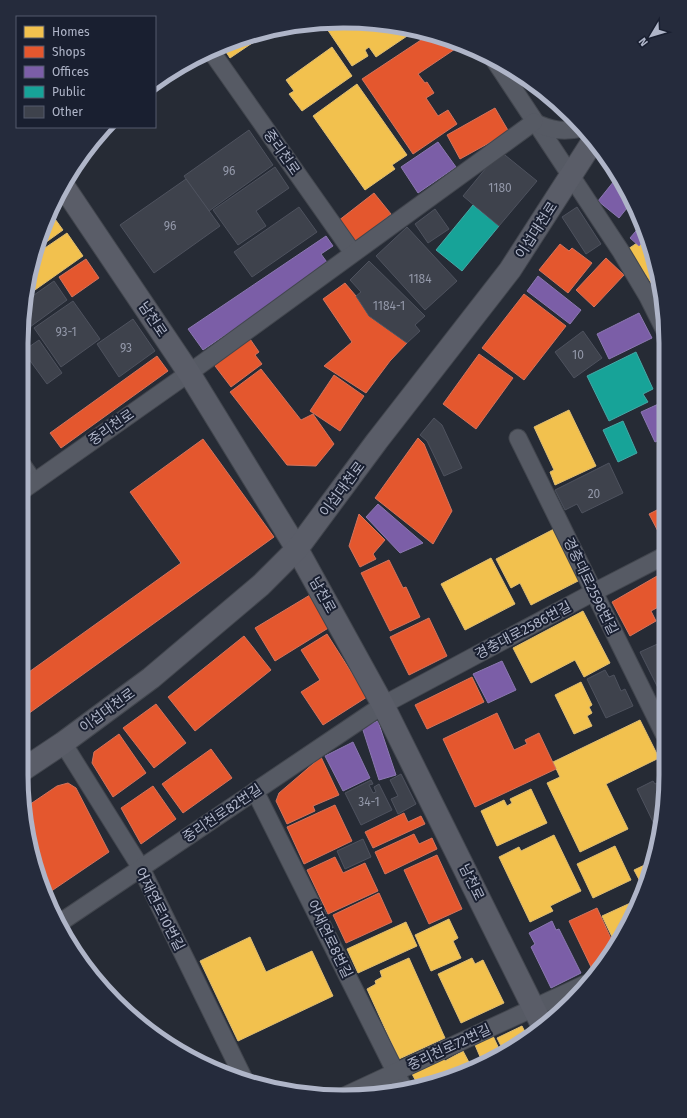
<svg xmlns="http://www.w3.org/2000/svg" width="687" height="1118" font-family="'Fira Sans','Noto Sans KR',sans-serif">
<style>
.homes{fill:#f2c14e;stroke:#debd73}
.shops{fill:#e4572e;stroke:#d4735c}
.offices{fill:#7b5ea7;stroke:#8b78b1}
.public{fill:#17a398;stroke:#45a8a6}
.building{fill:#3e424c;stroke:#4e525e}
.lines{fill:none;stroke-linecap:round;stroke-linejoin:round}
.street-casing{stroke:#42464e;stroke-width:19}
.secondary-casing{stroke:#42464e;stroke-width:24}
.street{stroke:#565a64;stroke-width:17}
.secondary{stroke:#5a5d68;stroke-width:22}
.labels{text-anchor:middle;stroke-width:4;stroke-linejoin:round;paint-order:stroke}
.number-label{font-size:12px;fill:#9398a9}
.street-label{font-size:14px;fill:#afb5c8;stroke:#191f30}
.rim{fill:none;stroke:#afb5c8;stroke-width:5}
</style>
<rect width="100%" height="100%" fill="#262b35"/>
<g class="homes">
<polygon points="364,22 416,30 376,57 369,47 365,50 368,56 352,66 323,23"/>
<polygon points="270,31 230,58 222,46 240,38"/>
<polygon points="332,47 352,76 302,111 289,94 294,91 286,80"/>
<polygon points="357,84 407,155 392,165 395,169 365,190 313,116"/>
<polygon points="50,212 63,230 38,248 45,220"/>
<polygon points="67,233 83,256 25,297 36,254"/>
<polygon points="646,237 655,260 660,292 658,293 628,249"/>
<polygon points="569,410 596,466 555,485 550,472 554,470 534,427"/>
<polygon points="554,529 580,580 531,605 520,583 511,588 496,559"/>
<polygon points="491,558 515,604 465,630 441,584"/>
<polygon points="583,611 610,663 584,677 575,660 531,683 513,648"/>
<polygon points="581,682 592,705 589,707 592,713 587,716 592,726 574,734 555,695"/>
<polygon points="640,720 659,758 606,784 628,829 580,852 547,783 560,777 553,762"/>
<polygon points="531,789 547,823 497,846 481,811 504,800 507,806 512,803 510,799"/>
<polygon points="554,835 581,891 550,906 553,911 530,922 499,857 519,847 521,851"/>
<polygon points="615,846 631,880 593,898 577,864"/>
<polygon points="651,862 644,889 634,870"/>
<polygon points="637,900 639,903 615,943 602,916"/>
<polygon points="449,919 458,938 453,941 461,958 431,971 415,935"/>
<polygon points="406,922 417,946 358,973 347,949"/>
<polygon points="250,937 266,972 312,951 333,996 238,1041 200,961"/>
<polygon points="409,958 445,1038 399,1059 367,989 376,984 375,981 382,977 380,971"/>
<polygon points="472,958 475,964 483,960 504,1003 461,1023 438,974"/>
<polygon points="522,1026 528,1038 523,1043 504,1052 497,1038"/>
<polygon points="493,1036 501,1053 477,1065 476,1062 481,1059 475,1045"/>
<polygon points="463,1051 472,1068 447,1080 418,1085 412,1074 443,1058 445,1061"/>
</g>
<g class="shops">
<polygon points="427,32 461,45 418,74 425,83 427,82 434,93 426,98 438,116 448,110 457,124 413,154 362,79 421,40 419,37"/>
<polygon points="495,108 509,132 460,159 447,135"/>
<polygon points="374,193 391,214 355,243 338,221"/>
<polygon points="560,244 569,251 572,248 592,263 568,293 539,270"/>
<polygon points="606,258 624,275 594,307 576,290"/>
<polygon points="86,259 99,278 72,297 59,277"/>
<polygon points="345,283 356,296 369,316 407,343 390,361 366,393 324,366 352,342 323,299"/>
<polygon points="524,294 566,326 524,380 482,348"/>
<polygon points="248,336 259,352 255,355 262,364 231,387 212,362"/>
<polygon points="479,354 513,378 476,429 443,404"/>
<polygon points="157,356 168,371 61,448 50,433"/>
<polygon points="261,369 301,420 313,414 334,444 316,466 287,465 230,392"/>
<polygon points="334,375 364,396 340,431 310,411"/>
<polygon points="418,438 424,444 452,511 433,544 375,498"/>
<polygon points="203,439 274,537 21,719 22,677 181,563 130,492"/>
<polygon points="665,506 664,538 662,539 649,514"/>
<polygon points="359,514 385,540 373,554 376,559 360,567 349,546"/>
<polygon points="389,560 403,588 406,587 420,617 390,631 361,573"/>
<polygon points="664,572 664,604 651,611 656,621 630,636 612,602"/>
<polygon points="310,595 330,627 275,661 255,628"/>
<polygon points="429,618 447,656 409,675 390,637"/>
<polygon points="327,634 367,697 323,725 301,692 320,680 301,650"/>
<polygon points="244,636 271,670 195,731 168,697"/>
<polygon points="472,677 484,702 427,729 415,705"/>
<polygon points="156,704 186,743 154,768 123,728"/>
<polygon points="497,713 514,750 527,744 525,740 539,733 556,769 475,807 443,739"/>
<polygon points="119,734 146,773 113,797 92,763 94,752"/>
<polygon points="211,749 232,778 183,813 162,784"/>
<polygon points="321,757 339,795 313,806 315,811 287,824 276,801 279,793"/>
<polygon points="68,783 76,788 109,852 47,894 38,878 26,807 57,786"/>
<polygon points="153,786 176,819 141,844 121,808"/>
<polygon points="335,805 352,841 304,864 287,827"/>
<polygon points="404,813 408,822 421,816 425,824 373,848 365,832"/>
<polygon points="414,834 419,844 432,838 437,849 385,874 375,852"/>
<polygon points="437,855 462,909 429,924 404,870"/>
<polygon points="335,857 343,873 365,863 378,891 328,914 307,870"/>
<polygon points="379,893 392,922 346,943 333,915"/>
<polygon points="597,908 614,945 603,964 592,969 569,921"/>
</g>
<g class="offices">
<polygon points="525,79 540,88 551,98 545,103"/>
<polygon points="438,142 456,167 418,193 401,167"/>
<polygon points="618,176 623,182 631,203 619,218 598,201"/>
<polygon points="641,225 646,238 639,246 630,238"/>
<polygon points="326,236 333,246 321,254 329,265 203,350 188,329"/>
<polygon points="538,276 581,310 570,324 527,291"/>
<polygon points="639,313 652,338 609,359 597,334"/>
<polygon points="665,401 665,437 655,442 641,412"/>
<polygon points="378,504 423,543 400,553 366,517"/>
<polygon points="502,661 516,690 488,703 473,674"/>
<polygon points="378,721 396,775 379,780 362,727"/>
<polygon points="353,742 370,778 343,791 325,756"/>
<polygon points="552,921 556,930 559,929 581,973 551,988 531,947 535,944 529,933"/>
</g>
<g class="public">
<polygon points="473,205 499,226 462,271 436,250"/>
<polygon points="636,352 653,389 643,394 648,402 609,421 587,376"/>
<polygon points="623,421 637,453 618,462 603,430"/>
</g>
<g class="building">
<polygon points="249,130 273,165 209,211 184,176"/>
<polygon points="500,151 537,181 499,226 463,196"/>
<polygon points="275,167 289,188 256,211 266,226 238,245 213,210"/>
<polygon points="186,179 220,226 154,273 120,225"/>
<polygon points="299,207 317,232 252,277 234,252"/>
<polygon points="577,207 601,244 586,254 562,217"/>
<polygon points="435,209 449,229 428,243 415,224"/>
<polygon points="407,227 457,281 425,310 376,256"/>
<polygon points="369,261 425,316 415,325 420,331 407,343 369,316 356,296 361,292 350,280"/>
<polygon points="54,281 67,300 30,327 24,317 24,302"/>
<polygon points="73,301 100,339 61,367 34,328"/>
<polygon points="133,319 155,351 119,377 97,344"/>
<polygon points="583,331 602,358 574,378 555,352"/>
<polygon points="39,340 62,373 47,384 23,351"/>
<polygon points="434,418 442,425 462,468 444,476 427,441 420,435"/>
<polygon points="609,463 623,493 582,513 577,504 565,510 555,490"/>
<polygon points="664,641 664,690 660,692 640,652"/>
<polygon points="605,670 609,677 614,675 621,691 625,689 633,706 606,718 587,679"/>
<polygon points="401,774 416,804 398,814 391,799 398,796 390,780"/>
<polygon points="371,780 373,784 369,785 373,793 376,792 374,787 379,784 392,810 361,825 345,793"/>
<polygon points="663,780 663,816 662,822 655,826 637,789 653,781 655,784"/>
<polygon points="363,839 371,857 345,869 337,851"/>
</g>
<g class="lines">
<g class="street-casing">
<g id="street">
<polyline points="211,51 353,253"/>
<polyline points="493,58 620,250 648,297 665,331"/>
<path d="M534,122C551,131 565,132 583,128"/>
<polyline points="518,438 664,734"/>
<polyline points="23,466 34,482"/>
<polyline points="23,490 189,373 534,122"/>
<polyline points="63,743 141,868 245,1081"/>
<polyline points="255,791 403,1087"/>
<polyline points="61,922 383,705 594,592 664,556"/>
<polyline points="342,1097 585,984"/>
</g>
</g>
<g class="secondary-casing">
<g id="secondary">
<polyline points="64,187 189,373 297,549 383,705 542,1025"/>
<polyline points="21,771 63,743 151,678 261,585 297,549 377,441 510,270 593,141"/>
</g>
</g>
<use href="#street" class="street"/>
<use href="#secondary" class="secondary"/>
</g>
<g class="labels">
<g class="number-label">
<text x="229" y="175">96</text>
<text x="500" y="192">1180</text>
<text x="170" y="230">96</text>
<text x="420" y="283">1184</text>
<text x="389" y="310">1184-1</text>
<text x="66" y="336">93-1</text>
<text x="126" y="352">93</text>
<text x="578" y="359">10</text>
<text x="594" y="498">20</text>
<text x="369" y="806">34-1</text>
</g>
<g class="street-label">
<text transform="translate(282 152) rotate(55)" y="5">중리천로</text>
<text transform="translate(536 230) rotate(-57)" y="5">이섭대천로</text>
<text transform="translate(153 319) rotate(56)" y="5">남천로</text>
<text transform="translate(111 427) rotate(-35)" y="5">중리천로</text>
<text transform="translate(342 489) rotate(-53)" y="5">이섭대천로</text>
<text transform="translate(591 586) rotate(64)" y="5">경충대로2598번길</text>
<text transform="translate(323 595) rotate(61)" y="5">남천로</text>
<text transform="translate(523 630) rotate(-28)" y="5">경충대로2586번길</text>
<text transform="translate(107 710) rotate(-36)" y="5">이섭대천로</text>
<text transform="translate(222 813) rotate(-34)" y="5">중리천로82번길</text>
<text transform="translate(472 882) rotate(64)" y="5">남천로</text>
<text transform="translate(160 909) rotate(63)" y="5">어재연로10번길</text>
<text transform="translate(330 939) rotate(64)" y="5">어재연로8번길</text>
<text transform="translate(449 1047) rotate(-25)" y="5">중리천로72번길</text>
</g>
</g>
<path d="M0 0H687V1118H0ZM343 28H344A315 315 0 0 1 659 343V775A315 315 0 0 1 344 1090H343A315 315 0 0 1 28 775V343A315 315 0 0 1 343 28Z" fill="#252b3c" fill-rule="evenodd"/>
<path class="rim" d="M343 28H344A315 315 0 0 1 659 343V775A315 315 0 0 1 344 1090H343A315 315 0 0 1 28 775V343A315 315 0 0 1 343 28Z"/>
<rect x="16" y="16" width="140" height="112" fill="#191f30" stroke="#555b6d"/>
<rect x="24" y="26" width="20" height="12" fill="#f2c14e" stroke="#555b6d"/>
<text x="52" y="36" font-size="12" fill="#afb5c8">Homes</text>
<rect x="24" y="46" width="20" height="12" fill="#e4572e" stroke="#555b6d"/>
<text x="52" y="56" font-size="12" fill="#afb5c8">Shops</text>
<rect x="24" y="66" width="20" height="12" fill="#7b5ea7" stroke="#555b6d"/>
<text x="52" y="76" font-size="12" fill="#afb5c8">Offices</text>
<rect x="24" y="86" width="20" height="12" fill="#17a398" stroke="#555b6d"/>
<text x="52" y="96" font-size="12" fill="#afb5c8">Public</text>
<rect x="24" y="106" width="20" height="12" fill="#3e424c" stroke="#555b6d"/>
<text x="52" y="116" font-size="12" fill="#afb5c8">Other</text>
<g transform="translate(651 36) rotate(232)" stroke="#191f30" stroke-width="3" paint-order="stroke">
<path d="M0-3L7 15L0 10L-7 15Z" fill="#afb5c8"/>
<text y="-6" font-size="11" font-weight="bold" text-anchor="middle" fill="#afb5c8">N</text>
</g>
</svg>
